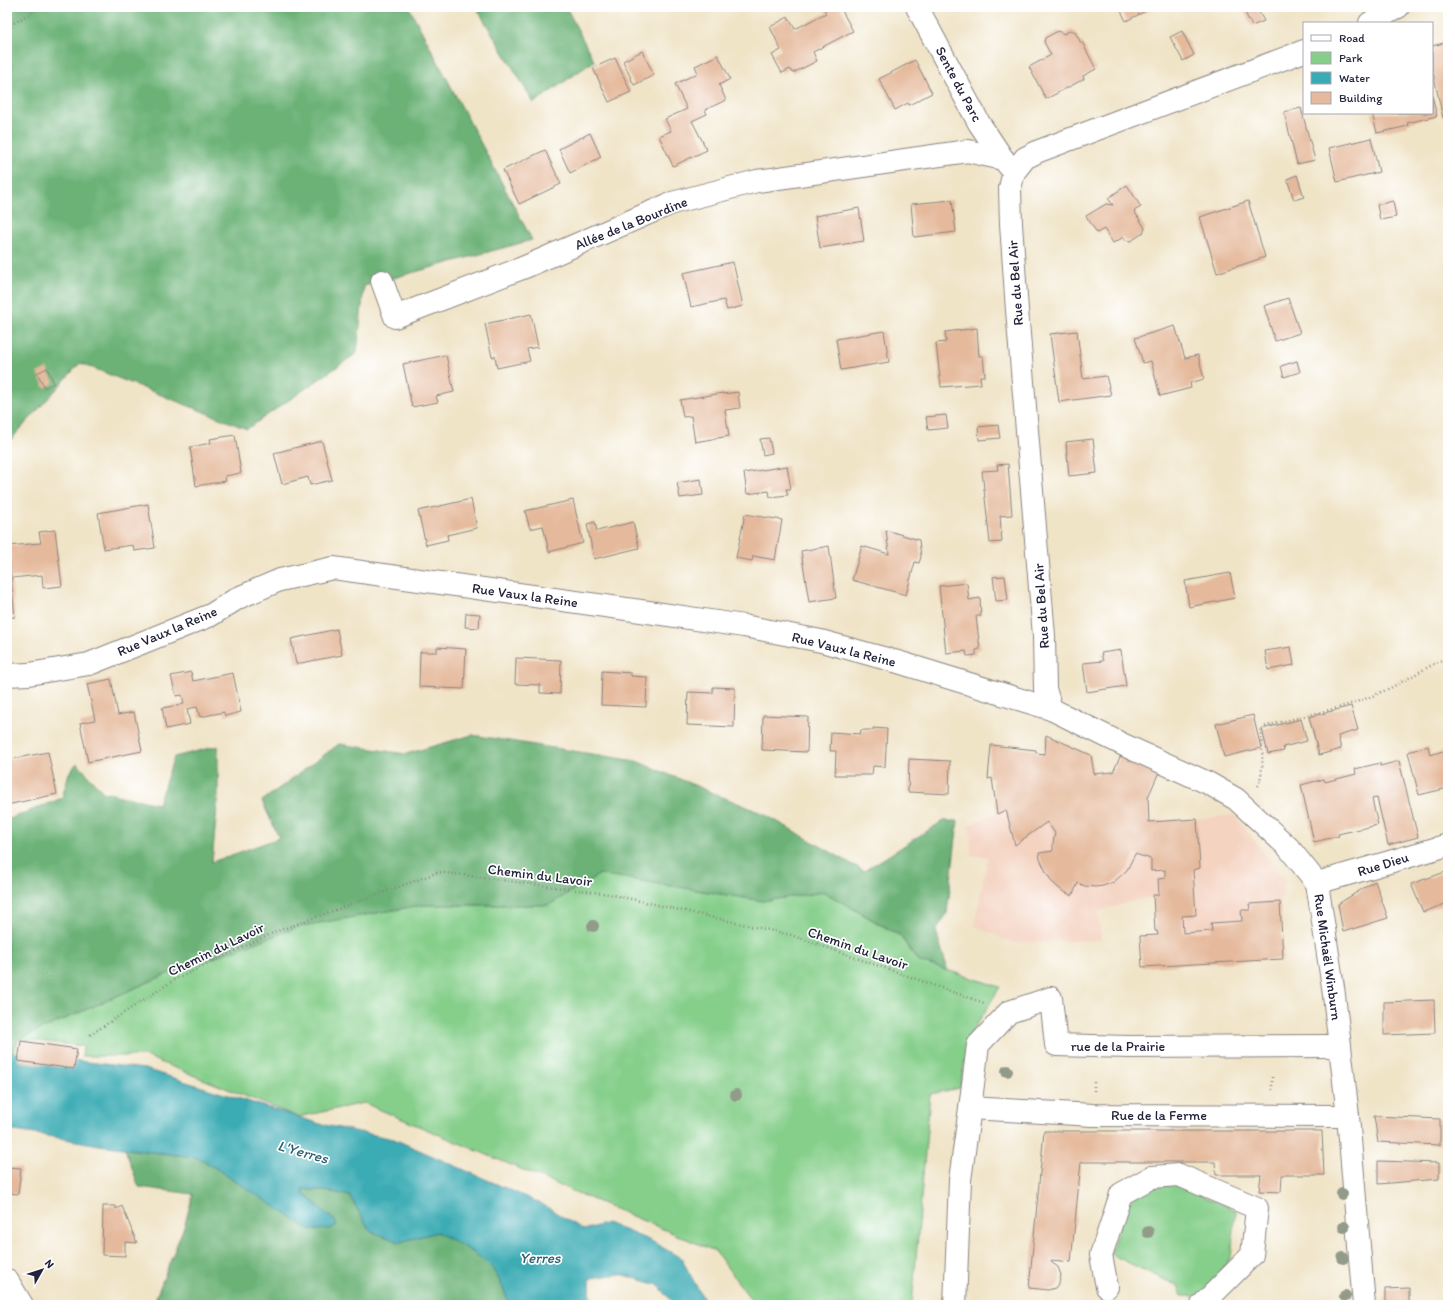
<svg xmlns="http://www.w3.org/2000/svg" width="1455" height="1312" font-family="Itim,sans-serif">
<style>
.built{fill:#f4d3c1}
.green{fill:#86cf8b;stroke:#547863}
.forest{fill:#6cb277;stroke:#476a59}
.water{fill:#3aabb4;stroke:#2e6678}
.building{fill:#e5b99b}
.lines{fill:none;stroke-linecap:round;stroke-linejoin:round}
.minor-casing{stroke:#898381;stroke-width:24}
.path{stroke:#898381;stroke-width:2.5;stroke-dasharray:1 3;stroke-linecap:butt}
.minor{stroke:#fff;stroke-width:22}
.tree{fill:#929b89}
.labels{text-anchor:middle;stroke-width:3.5;stroke-linejoin:round;paint-order:stroke}
.street-label{font-size:14px;fill:#22223b;stroke:#fff}
.water-label{font-size:15px;font-style:italic;fill:#2d6071;stroke:#fff}
</style>
<rect width="100%" height="100%" fill="#fff"/>
<filter id="ink" filterUnits="userSpaceOnUse"><feTurbulence type="fractalNoise" baseFrequency=".025" numOctaves="2"/><feDisplacementMap in="SourceGraphic" scale="8" xChannelSelector="R" yChannelSelector="G"/><feConvolveMatrix kernelMatrix="1 2 1 2 8 2 1 2 1" color-interpolation-filters="sRGB"/></filter>
<filter id="wash" filterUnits="userSpaceOnUse"><feTurbulence type="fractalNoise" baseFrequency=".012" numOctaves="4" result="noise"/><feDisplacementMap in="SourceGraphic" scale="16" xChannelSelector="R" yChannelSelector="G"/><feGaussianBlur stdDeviation="0.9" result="paint"/><feColorMatrix in="noise" values="0 0 0 0 0 0 0 0 0 0 0 0 0 0 0 0 0 1.4 0 .05"/><feComposite in="paint" operator="in"/></filter>
<g filter="url(#wash)">
<rect width="100%" height="100%" fill="#f0e4c7"/>
<polygon class="built" points="1046,735 1091,755 1094,774 1113,772 1121,755 1159,772 1148,797 1149,822 1197,819 1234,815 1286,881 1280,902 1283,959 1142,967 1140,936 1158,934 1157,931 1155,931 1153,896 1098,911 1101,940 1013,943 974,926 988,857 971,856 970,824 997,814 992,779 988,779 991,745 1036,750 1036,753 1045,754"/>
<g class="green">
<polygon points="600,874 763,901 824,892 900,936 918,961 1000,987 969,1037 960,1088 930,1094 912,1305 755,1305 715,1251 364,1103 298,1117 145,1056 82,1056 83,1046 19,1039 167,974 302,926 422,905 548,905"/>
<polygon points="1176,1184 1236,1210 1231,1257 1211,1287 1198,1296 1182,1296 1178,1286 1110,1254 1127,1203 1148,1186"/>
</g>
<g class="forest">
<polygon points="7,7 409,7 532,240 364,286 357,353 247,429 80,363 7,444"/>
<polygon points="476,7 566,7 594,61 534,103"/>
<polygon points="472,735 636,761 764,814 864,871 943,821 958,821 947,913 936,931 948,971 918,961 900,935 824,892 763,901 600,874 549,905 422,905 302,926 167,974 19,1039 13,1053 7,1052 7,820 62,798 69,773 77,763 103,792 158,804 174,757 218,746 218,797 212,862 279,838 262,801 339,744 406,754"/>
<path d="M125,1149L194,1157L203,1160L294,1218L337,1225L334,1220L304,1194L303,1189L333,1192L350,1196L370,1231L400,1242L437,1232C454,1242 479,1253 492,1268C500,1279 505,1293 510,1305H153L185,1224L193,1194L139,1187Z"/>
</g>
<path class="water" d="M7,1052L145,1069L320,1124L394,1139L542,1204L584,1230L607,1223L651,1241L681,1258L707,1305H675L658,1285L620,1274L590,1278L591,1305H510C505,1293 500,1279 492,1268C479,1253 454,1242 437,1232L400,1242L370,1231L350,1196L333,1192L303,1189L304,1194L334,1220L337,1225L330,1229L311,1230L203,1160L194,1157L99,1145L42,1135L7,1130Z"/>
<g id="blocks">
<g class="building">
<polygon points="823,7 840,7 853,31 813,52 817,61 793,73 790,69 782,73 772,55 781,50 770,27 788,17 795,29 826,13"/>
<polygon points="1119,7 1154,7 1126,21"/>
<polygon points="1242,7 1256,7 1264,21 1252,26"/>
<polygon points="1071,30 1075,32 1081,43 1082,42 1096,69 1083,76 1084,79 1046,99 1029,67 1051,55 1044,42 1045,38 1058,31 1064,34"/>
<polygon points="1182,31 1194,55 1183,61 1170,37"/>
<polygon points="1448,42 1448,116 1443,118 1432,68 1432,46"/>
<polygon points="642,51 654,75 634,85 623,61"/>
<polygon points="718,55 730,79 719,85 726,100 705,110 707,114 692,121 707,150 673,166 659,136 671,131 665,119 687,109 675,84 698,73 695,66"/>
<polygon points="615,58 631,92 609,102 593,68"/>
<polygon points="915,60 932,93 909,105 908,103 895,110 879,79"/>
<polygon points="1432,95 1437,116 1407,123 1408,126 1377,133 1372,113 1432,113"/>
<polygon points="1301,108 1315,160 1297,164 1284,112"/>
<polygon points="590,133 601,157 570,173 559,149"/>
<polygon points="1371,138 1379,172 1337,182 1329,148"/>
<polygon points="545,150 561,184 519,204 503,170"/>
<polygon points="1297,175 1304,197 1294,200 1287,179"/>
<polygon points="1127,185 1141,207 1134,211 1145,228 1143,233 1131,241 1125,240 1124,237 1113,243 1104,229 1097,233 1086,216 1106,204 1113,205 1108,198"/>
<polygon points="952,200 956,232 914,237 911,204"/>
<polygon points="1248,201 1265,257 1217,273 1200,217"/>
<polygon points="1393,201 1396,217 1380,220 1377,205"/>
<polygon points="859,208 864,241 820,248 815,216"/>
<polygon points="733,262 743,306 727,310 724,300 691,307 683,273"/>
<polygon points="1288,298 1300,333 1275,341 1264,306"/>
<polygon points="531,314 538,347 527,349 530,361 497,368 495,356 492,357 485,324"/>
<polygon points="1175,326 1185,358 1198,355 1204,379 1190,383 1191,388 1160,396 1151,361 1143,363 1135,338"/>
<polygon points="977,328 979,356 983,356 985,376 980,376 981,384 941,387 936,343 946,342 945,332"/>
<polygon points="884,331 889,362 841,370 836,339"/>
<polygon points="1077,331 1083,379 1106,376 1111,395 1059,402 1050,334"/>
<polygon points="446,355 454,392 436,396 438,402 412,407 403,364"/>
<polygon points="1297,361 1300,372 1284,377 1281,366"/>
<polygon points="47,368 54,383 45,388 37,373"/>
<polygon points="738,392 740,408 725,410 729,436 695,442 691,416 683,417 680,400 723,393 723,394"/>
<polygon points="946,415 948,428 928,430 926,417"/>
<polygon points="998,425 1000,438 979,440 978,427"/>
<polygon points="235,435 241,473 225,476 226,481 196,486 190,447 211,443 210,439"/>
<polygon points="769,438 772,453 763,455 760,439"/>
<polygon points="1093,439 1097,473 1069,476 1066,442"/>
<polygon points="322,441 332,480 310,485 308,477 282,484 274,453"/>
<polygon points="1008,464 1012,515 1000,516 1002,542 990,543 982,471 998,470 997,465"/>
<polygon points="787,466 791,489 786,489 788,495 770,497 769,491 747,494 744,473"/>
<polygon points="701,479 703,495 680,498 677,483"/>
<polygon points="471,499 477,528 447,535 448,540 426,545 418,511"/>
<polygon points="573,500 583,543 549,552 543,526 530,529 525,511"/>
<polygon points="148,504 155,548 134,551 133,545 104,549 98,513"/>
<polygon points="745,514 782,520 775,560 753,556 752,561 736,558"/>
<polygon points="595,522 597,531 633,522 639,548 594,559 587,524"/>
<polygon points="55,530 62,586 43,588 42,575 11,578 15,617 7,618 7,577 11,577 8,546 41,543 39,532"/>
<polygon points="886,530 919,540 921,557 919,563 915,562 906,595 852,580 862,546 889,554"/>
<polygon points="829,546 836,598 809,602 801,551"/>
<polygon points="1230,573 1235,598 1189,607 1185,581"/>
<polygon points="1005,576 1008,600 996,601 993,577"/>
<polygon points="967,583 969,600 980,598 981,616 976,616 980,649 976,650 976,655 967,656 966,651 946,653 939,586"/>
<polygon points="466,613 480,614 479,628 465,627"/>
<polygon points="337,629 342,655 296,664 291,639"/>
<polygon points="437,647 466,649 464,689 419,687 420,652 437,652"/>
<polygon points="1291,647 1294,665 1268,670 1265,651"/>
<polygon points="1121,650 1126,686 1087,692 1083,663 1103,661 1101,653"/>
<polygon points="516,658 561,660 560,694 540,693 540,685 515,684"/>
<polygon points="602,671 631,673 631,676 647,677 646,707 601,705"/>
<polygon points="191,672 193,681 233,673 241,712 225,716 224,712 200,717 197,707 187,709 190,724 166,729 162,708 184,704 182,695 176,696 171,676"/>
<polygon points="111,679 118,715 134,712 142,751 88,762 80,723 95,720 87,684"/>
<polygon points="713,687 735,688 734,727 687,725 688,692 713,693"/>
<polygon points="1351,706 1358,730 1338,736 1341,749 1319,755 1309,717"/>
<polygon points="763,715 808,717 807,752 762,750"/>
<polygon points="1253,715 1261,748 1224,757 1216,724"/>
<polygon points="1301,719 1307,741 1283,747 1284,751 1268,754 1262,729"/>
<polygon points="873,728 887,729 885,767 873,766 872,775 835,775 836,751 830,751 831,732 860,734 861,730 873,730"/>
<polygon points="1046,735 1091,755 1094,774 1113,772 1121,755 1159,772 1148,797 1149,822 1197,819 1200,868 1193,870 1196,915 1182,916 1183,933 1212,931 1211,923 1242,921 1241,910 1250,910 1249,904 1280,902 1283,959 1142,967 1140,936 1158,935 1157,931 1155,931 1153,895 1159,895 1158,879 1165,878 1165,870 1151,871 1151,859 1135,854 1127,870 1114,882 1103,886 1095,887 1085,886 1078,883 1072,896 1061,890 1052,882 1046,872 1040,859 1039,853 1053,851 1053,843 1055,833 1047,822 1015,845 1006,810 997,814 992,778 988,779 991,745 1036,750 1036,753 1045,754"/>
<polygon points="1428,746 1430,755 1443,751 1448,772 1448,788 1419,795 1408,752"/>
<polygon points="48,752 57,794 7,805 7,760"/>
<polygon points="909,759 950,761 949,794 908,792"/>
<polygon points="1399,761 1418,837 1388,845 1377,798 1372,799 1378,825 1338,834 1339,836 1314,842 1301,785 1324,779 1325,782 1356,774 1355,769 1380,763 1380,766"/>
<polygon points="1448,871 1448,903 1423,912 1411,884"/>
<polygon points="1375,881 1388,918 1343,932 1338,904"/>
<polygon points="1434,1000 1435,1033 1384,1035 1384,1002"/>
<polygon points="21,1041 77,1049 74,1069 18,1061"/>
<polygon points="1374,1116 1440,1119 1440,1145 1378,1142"/>
<polygon points="1044,1131 1322,1131 1324,1175 1282,1175 1281,1192 1259,1191 1261,1175 1216,1175 1215,1162 1081,1162 1071,1262 1051,1260 1051,1262 1058,1267 1061,1275 1059,1283 1055,1288 1048,1290 1029,1288"/>
<polygon points="1378,1161 1439,1163 1439,1179 1378,1184"/>
<polygon points="7,1167 21,1168 18,1194 7,1193"/>
<polygon points="103,1206 116,1206 116,1209 122,1206 137,1243 125,1242 125,1256 102,1255"/>
<polygon points="1409,1288 1409,1305 1385,1305 1385,1289"/>
</g>
</g>
</g>
<g filter="url(#ink)">
<use href="#blocks" fill-opacity="0" stroke="#898381" stroke-width="1"/>
<g class="lines">
<g class="minor-casing">
<g id="minor">
<polyline points="917,7 979,123 1003,159"/>
<polyline points="1370,23 1398,7"/>
<polyline points="382,281 395,317 525,267 672,203 757,181 968,151 1003,159 1014,172"/>
<polyline points="7,675 29,674 89,664 211,615 238,598 280,580 333,568 655,613 744,626 821,641 898,662 1051,709 1126,746 1208,783 1236,799 1288,847 1317,883 1333,987 1340,1046 1348,1116 1364,1305"/>
<polyline points="1051,709 1045,689 1044,636 1017,310 1011,224 1010,188 1014,172 1025,158 1039,151 1304,51"/>
<polyline points="1317,883 1448,845"/>
<polyline points="970,1108 1093,1115 1348,1116"/>
<polyline points="7,1280 22,1305"/>
<polyline points="1107,1287 1101,1255 1121,1194 1152,1177 1179,1175 1257,1208 1252,1255 1202,1305"/>
<polyline points="955,1305 960,1180 970,1108 978,1045 1009,1012 1051,998 1056,1045 1129,1047 1340,1046"/>
</g>
</g>
<g class="path">
<polyline points="7,27 41,7"/>
<path d="M1258,786C1265,768 1262,747 1260,728C1298,716 1341,710 1377,694C1401,684 1424,668 1448,657"/>
<polyline points="90,1035 174,980 275,932 439,872 609,894 791,935 984,1003"/>
<polyline points="1272,1077 1272,1091"/>
<polyline points="1094,1091 1094,1079"/>
</g>
<use href="#minor" class="minor"/>
</g>
<g class="tree">
<circle cx="593" cy="926" r="6"/>
<circle cx="1007" cy="1071" r="6"/>
<circle cx="736" cy="1095" r="6"/>
<circle cx="1342" cy="1194" r="6"/>
<circle cx="1344" cy="1227" r="6"/>
<circle cx="1148" cy="1232" r="6"/>
<circle cx="1343" cy="1258" r="6"/>
<circle cx="1345" cy="1296" r="6"/>
</g>
</g>
<g class="labels">
<g class="street-label">
<text transform="translate(959 84) rotate(62)" y="5">Sente du Parc</text>
<text transform="translate(631 223) rotate(-22)" y="5">Allée de la Bourdine</text>
<text transform="translate(1015 283) rotate(-94)" y="5">Rue du Bel Air</text>
<text transform="translate(525 595) rotate(8)" y="5">Rue Vaux la Reine</text>
<text transform="translate(1041 606) rotate(-94)" y="5">Rue du Bel Air</text>
<text transform="translate(167 631) rotate(-23)" y="5">Rue Vaux la Reine</text>
<text transform="translate(844 649) rotate(14)" y="5">Rue Vaux la Reine</text>
<text transform="translate(1383 864) rotate(-17)" y="5">Rue Dieu</text>
<text transform="translate(540 875) rotate(7)" y="5">Chemin du Lavoir</text>
<text transform="translate(858 948) rotate(19)" y="5">Chemin du Lavoir</text>
<text transform="translate(216 949) rotate(-26)" y="5">Chemin du Lavoir</text>
<text transform="translate(1328 957) rotate(82)" y="5">Rue Michaël Winburn</text>
<text x="1118" y="1051">rue de la Prairie</text>
<text x="1159" y="1120">Rue de la Ferme</text>
</g>
<g class="water-label">
<text transform="translate(303 1152) rotate(16)" y="5">L'Yerres</text>
<text x="540" y="1263">Yerres</text>
</g>
</g>
<rect width="1455" height="1312" fill="none" stroke="#fff" stroke-width="24"/>
<rect x="1303" y="22" width="130" height="92" fill="#ffffff" stroke="#a7a7b1"/>
<rect x="1311" y="35" width="20" height="6" fill="#ffffff" stroke="#a7a7b1"/>
<text x="1339" y="42" font-size="12" fill="#22223b">Road</text>
<rect x="1311" y="52" width="20" height="12" fill="#86cf8b" stroke="#a7a7b1"/>
<text x="1339" y="62" font-size="12" fill="#22223b">Park</text>
<rect x="1311" y="72" width="20" height="12" fill="#3aabb4" stroke="#a7a7b1"/>
<text x="1339" y="82" font-size="12" fill="#22223b">Water</text>
<rect x="1311" y="92" width="20" height="12" fill="#e5b99b" stroke="#a7a7b1"/>
<text x="1339" y="102" font-size="12" fill="#22223b">Building</text>
<g transform="translate(42 1270) rotate(51)" stroke="#ffffff" stroke-width="3" paint-order="stroke">
<path d="M0-3L7 15L0 10L-7 15Z" fill="#22223b"/>
<text y="-6" font-size="11" font-weight="bold" text-anchor="middle" fill="#22223b">N</text>
</g>
</svg>
